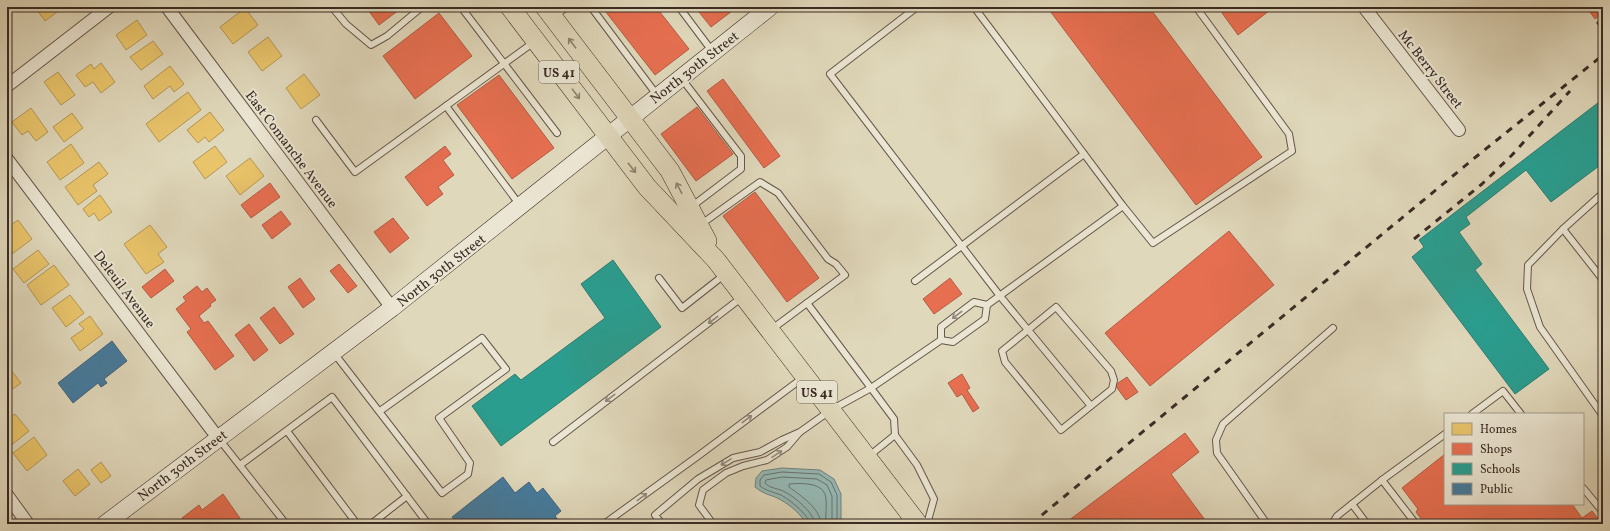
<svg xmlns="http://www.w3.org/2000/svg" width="1610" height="531" font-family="Vollkorn,serif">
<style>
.water{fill:#95b9b6;stroke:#71807c}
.homes{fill:#e9c46a;stroke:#b49655}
.shops{fill:#e76f51;stroke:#b35b44}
.schools{fill:#2a9d8f;stroke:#2f7b6f}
.public{fill:#457b9d;stroke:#426379}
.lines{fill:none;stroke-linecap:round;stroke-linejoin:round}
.shore{stroke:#68726e;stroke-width:1}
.lane-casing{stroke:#64564a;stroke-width:8}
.street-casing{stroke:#64564a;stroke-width:14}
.secondary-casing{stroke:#3a2b25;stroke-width:18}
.primary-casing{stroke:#3a2b25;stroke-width:20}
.lane{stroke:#ebe6d3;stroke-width:6}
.street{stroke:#ebe6d3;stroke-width:12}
.secondary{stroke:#ebe6d3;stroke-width:17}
.primary{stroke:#e0d8bb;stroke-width:19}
.rail{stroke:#3a2b25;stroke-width:3;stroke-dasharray:7 7;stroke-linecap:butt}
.oneway{stroke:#8d8270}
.oneway2{stroke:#92887c}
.labels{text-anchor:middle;stroke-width:4;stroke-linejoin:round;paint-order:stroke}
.shield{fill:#ebe6d3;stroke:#6f6359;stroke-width:1}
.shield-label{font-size:13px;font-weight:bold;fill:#3a2b25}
.street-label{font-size:14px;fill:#3a2b25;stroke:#ebe6d3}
</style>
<rect width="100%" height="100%" fill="#e0d8bb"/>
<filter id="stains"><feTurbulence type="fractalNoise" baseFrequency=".005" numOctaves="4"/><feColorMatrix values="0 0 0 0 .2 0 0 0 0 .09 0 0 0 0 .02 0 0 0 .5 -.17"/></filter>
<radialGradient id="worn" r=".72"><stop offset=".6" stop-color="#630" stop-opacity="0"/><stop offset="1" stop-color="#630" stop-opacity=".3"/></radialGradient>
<path class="water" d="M782,468L820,470L834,479L841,494V524H806C802,515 790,505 781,500C771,494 766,496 755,487L756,478L762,471Z"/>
<g class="homes">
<polygon points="35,7 60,7 61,9 45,21"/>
<polygon points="215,7 226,7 219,12"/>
<polygon points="245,8 258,25 233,44 220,27"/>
<polygon points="137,20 147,35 126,50 116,35"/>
<polygon points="268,37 282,56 262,71 248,52"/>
<polygon points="153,41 163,54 141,70 130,57"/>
<polygon points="7,51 11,57 7,60"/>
<polygon points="101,63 115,82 101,93 93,82 85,87 76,75 91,64 94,69"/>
<polygon points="170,66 184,84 174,92 170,86 153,99 144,86"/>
<polygon points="58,72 75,95 61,105 44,82"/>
<polygon points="304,74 320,95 301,109 286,88"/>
<polygon points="188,92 201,110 159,142 146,124"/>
<polygon points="31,108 48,132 36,141 28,131 22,135 12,122"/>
<polygon points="210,112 224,130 209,142 205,137 198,143 187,130"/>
<polygon points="72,113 83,128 64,142 53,127"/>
<polygon points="71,144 84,163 60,180 47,162"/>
<polygon points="215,146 227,162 205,179 193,162"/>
<polygon points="250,158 264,176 240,195 226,176"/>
<polygon points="99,162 108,174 93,185 97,191 78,205 65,187"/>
<polygon points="100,195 112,212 99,221 94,213 89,217 83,209"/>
<polygon points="18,220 32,239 12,254 7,247 7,228"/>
<polygon points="150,225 167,247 158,254 164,262 146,274 124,244"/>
<polygon points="38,250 49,264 24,283 13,269"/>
<polygon points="54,265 69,285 41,305 27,285"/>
<polygon points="70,295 84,313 66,327 52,308"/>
<polygon points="90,316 103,334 80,351 71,338 84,329 79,324"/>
<polygon points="7,365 21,383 7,393"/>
<polygon points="15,414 29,431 9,447 7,444 7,420"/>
<polygon points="34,437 47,455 27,471 13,453"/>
<polygon points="101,462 111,476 101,483 91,470"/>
<polygon points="78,469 90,484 75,496 63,481"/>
</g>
<g class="shops">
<polygon points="366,7 403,7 379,25"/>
<polygon points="602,7 628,7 630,9 632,7 656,7 689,49 655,75"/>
<polygon points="695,7 735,7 736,8 711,27"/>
<polygon points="1047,7 1149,7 1262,157 1196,205"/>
<polygon points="1229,7 1274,7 1238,35 1222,13"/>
<polygon points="1597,7 1603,7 1603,12 1595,19 1590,12"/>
<polygon points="439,13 472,56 415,99 383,56"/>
<polygon points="499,75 554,148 512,179 457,105"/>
<polygon points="723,79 780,156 764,168 707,91"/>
<polygon points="697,107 733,154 696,181 661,134"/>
<polygon points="445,146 451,154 443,160 454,175 438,187 443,194 427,206 405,177"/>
<polygon points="270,183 280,197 251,218 241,205"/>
<polygon points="755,192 819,278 787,302 723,216"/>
<polygon points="281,211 291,224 272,239 262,225"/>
<polygon points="393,218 409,238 390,253 374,232"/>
<polygon points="1229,231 1274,285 1150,386 1105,333"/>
<polygon points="339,264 357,286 348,293 330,271"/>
<polygon points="165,269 174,281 151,298 142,287"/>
<polygon points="300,278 315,299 303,308 288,287"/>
<polygon points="950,278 962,294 934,314 923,299"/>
<polygon points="197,286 202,292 207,288 216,300 210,304 211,306 199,316 204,323 208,321 234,356 215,370 187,332 191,329 176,309 186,301 183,297"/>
<polygon points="274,307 294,334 280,344 260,318"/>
<polygon points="249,324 268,350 254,361 235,335"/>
<polygon points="962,374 970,388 967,390 979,408 973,412 962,394 957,397 948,383"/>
<polygon points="1127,377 1138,392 1126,400 1115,385"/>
<polygon points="1185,433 1199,452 1171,474 1208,524 1064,524"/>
<polygon points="1445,454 1445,504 1572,504 1582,518 1592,511 1602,524 1425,524 1416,512 1418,509 1402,488"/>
<polygon points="223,494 244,524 183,524 185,522 182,518 199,505 202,510"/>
</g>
<g class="schools">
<polygon points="1603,99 1603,163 1551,202 1526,170 1466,217 1470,224 1459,232 1482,264 1475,270 1549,369 1515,394 1412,257 1424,247 1419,240"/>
<polygon points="613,260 661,327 501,446 472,406 515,374 521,380 605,318 581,284"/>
</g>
<g class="public">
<polygon points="112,341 127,361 104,379 107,383 101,387 98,383 73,403 58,383"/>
<polygon points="503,477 515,493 529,482 537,493 543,488 561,511 555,516 561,524 457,524 452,517"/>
</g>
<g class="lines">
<g class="shore">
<path d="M810,524C809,515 789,499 781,495C773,492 767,491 760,486V480L764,475L782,472L819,474L831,482L837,495V524"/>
<path d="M815,524C814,513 795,497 785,492C779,488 770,489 765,483L766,480L782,477L817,479L827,485L832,496V524"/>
<path d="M821,524C820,508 801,496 789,487V484C802,483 825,482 826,499C827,507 825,516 826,524"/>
</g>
<g class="lane-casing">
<g id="lane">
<polyline points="332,7 346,24 371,45 387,36 422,7"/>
<polyline points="461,7 557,133"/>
<polyline points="591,7 657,95"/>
<polyline points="679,7 712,51"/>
<polyline points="917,7 830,74 1000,296 1028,330 1002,351 1005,362 1061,430 1112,389 1114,380 1111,371 1056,307 1028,330 1091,406"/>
<polyline points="554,16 567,7"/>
<polyline points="682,79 741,156 741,169 691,207"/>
<polyline points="446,106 519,204"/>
<polyline points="316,120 355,172 534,42"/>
<polyline points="1603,193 1563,229 1528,265 1527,289 1540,327 1603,416"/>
<polyline points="1123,206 1153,243 1292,151 1289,134 1196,7"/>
<polyline points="700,225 760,182 778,193 828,259 836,264 845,275 807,303"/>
<polyline points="1563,229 1603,280"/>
<polyline points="659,278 682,308 724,275"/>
<polyline points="915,281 1084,154"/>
<polyline points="772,329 807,303 871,388 941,340 953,342 985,319 987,305"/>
<polyline points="941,340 941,327 974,302 987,305 1123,206 974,7"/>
<polyline points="334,353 442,493 468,474 470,463 439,418 506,369 482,338 380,411"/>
<polyline points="1472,414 1503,391 1521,414"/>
<polyline points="287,431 357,524"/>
<polyline points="219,439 286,524"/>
<polyline points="553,442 741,298"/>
<polyline points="869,456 895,435 917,465 934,499 927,524"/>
<polyline points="240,465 332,397 428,524"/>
<polyline points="1583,488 1603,512"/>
<polyline points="1352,504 1367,524"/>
<polyline points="371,524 407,496"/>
<polyline points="604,524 698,456 804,377"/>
<polyline points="662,524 655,515 698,479 733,458 760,452 782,440 800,432 831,410 871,388 894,419 895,435"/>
<polyline points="713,524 699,505 703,490 726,473 743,466 767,460 787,447 799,433"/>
<polyline points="1267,524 1217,453 1216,440 1223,424 1333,328"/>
<polyline points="1332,524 1337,516 1382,480"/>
<polyline points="1416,524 1382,480 1445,434"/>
</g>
</g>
<g class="street-casing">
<g id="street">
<polyline points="167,7 392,308"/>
<polyline points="1364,7 1459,130"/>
<polyline points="7,86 109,7"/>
<polyline points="7,159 218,438"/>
<polyline points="7,495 28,524"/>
</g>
</g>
<g class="secondary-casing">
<polyline id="secondary" points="105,524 392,308 770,7"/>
</g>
<g class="primary-casing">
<g id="primary">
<polyline points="510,7 647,187 716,260 918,524"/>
<polyline points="545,7 670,171 707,241"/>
</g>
</g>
<use href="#lane" class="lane"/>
<use href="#street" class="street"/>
<use href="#secondary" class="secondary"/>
<use href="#primary" class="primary"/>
<g class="rail">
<polyline points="1597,24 1603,19"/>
<polyline points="1414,239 1482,184 1512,155 1570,91"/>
<polyline points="1031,524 1477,156 1603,55"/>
</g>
</g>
<defs><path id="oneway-shaft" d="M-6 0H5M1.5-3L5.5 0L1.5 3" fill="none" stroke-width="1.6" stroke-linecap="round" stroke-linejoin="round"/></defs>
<g class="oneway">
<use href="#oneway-shaft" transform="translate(572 43) rotate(-127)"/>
<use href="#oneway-shaft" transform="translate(576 94) rotate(53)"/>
<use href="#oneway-shaft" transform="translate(632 168) rotate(52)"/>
<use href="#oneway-shaft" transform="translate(679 188) rotate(-118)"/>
</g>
<g class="oneway2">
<use href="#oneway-shaft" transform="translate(957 315) rotate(143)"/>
<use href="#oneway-shaft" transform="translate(713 320) rotate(143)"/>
<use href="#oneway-shaft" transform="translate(610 398) rotate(143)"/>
<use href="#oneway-shaft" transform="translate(747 419) rotate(-37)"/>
<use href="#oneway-shaft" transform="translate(777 454) rotate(-34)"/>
<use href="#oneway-shaft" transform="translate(726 462) rotate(149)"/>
<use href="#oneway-shaft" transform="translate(642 497) rotate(-36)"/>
</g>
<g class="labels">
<g class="shield">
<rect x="539" y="61" width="40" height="22" rx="3"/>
<rect x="797" y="381" width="40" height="22" rx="3"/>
</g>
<g class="shield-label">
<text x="559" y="77">US 41</text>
<text x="817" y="397">US 41</text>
</g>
<g class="street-label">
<text transform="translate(694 67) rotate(-38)" y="5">North 30th Street</text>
<text transform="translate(1431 69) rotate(52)" y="5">Mc Berry Street</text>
<text transform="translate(292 149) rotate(53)" y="5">East Comanche Avenue</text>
<text transform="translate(441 270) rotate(-38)" y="5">North 30th Street</text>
<text transform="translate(125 289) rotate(53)" y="5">Deleuil Avenue</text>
<text transform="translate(182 465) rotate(-37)" y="5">North 30th Street</text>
</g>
</g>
<rect width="1610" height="531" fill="none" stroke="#e0d8bb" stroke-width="24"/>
<rect x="8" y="8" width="1594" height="515" fill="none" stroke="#3a2b25" stroke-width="2"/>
<rect x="12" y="12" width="1586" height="507" fill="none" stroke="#3a2b25"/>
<rect x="1444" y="413" width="140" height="92" fill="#ebe6d3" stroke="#a49b8d"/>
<rect x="1452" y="423" width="20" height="12" fill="#e9c46a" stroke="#a49b8d"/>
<text x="1480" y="433" font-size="12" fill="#3a2b25">Homes</text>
<rect x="1452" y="443" width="20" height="12" fill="#e76f51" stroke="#a49b8d"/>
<text x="1480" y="453" font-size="12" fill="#3a2b25">Shops</text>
<rect x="1452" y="463" width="20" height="12" fill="#2a9d8f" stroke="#a49b8d"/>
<text x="1480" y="473" font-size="12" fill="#3a2b25">Schools</text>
<rect x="1452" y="483" width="20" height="12" fill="#457b9d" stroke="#a49b8d"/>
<text x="1480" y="493" font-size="12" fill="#3a2b25">Public</text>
<rect width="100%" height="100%" filter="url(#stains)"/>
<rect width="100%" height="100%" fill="url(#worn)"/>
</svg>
